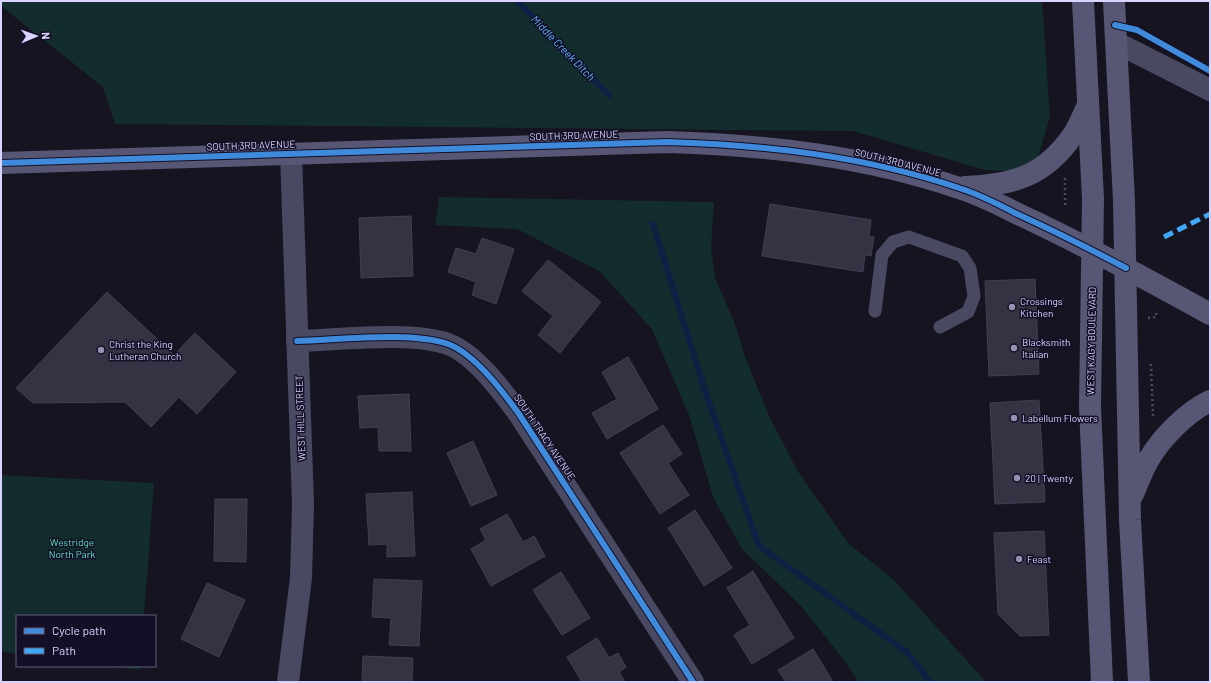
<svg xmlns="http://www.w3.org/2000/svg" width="1211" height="683" font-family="Barlow,sans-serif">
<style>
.green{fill:#132c2d}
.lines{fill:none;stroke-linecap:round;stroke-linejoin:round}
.stream{stroke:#0d2144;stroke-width:6}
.building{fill:#343243;stroke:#433f54}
.path{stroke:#44505f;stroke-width:2.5;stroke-dasharray:2 3;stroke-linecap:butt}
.service{stroke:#4a4962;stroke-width:13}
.minor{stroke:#4a4962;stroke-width:22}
.secondary{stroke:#575674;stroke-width:22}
.quiet{stroke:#3fa9f5;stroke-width:5;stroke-dasharray:10 5;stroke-linecap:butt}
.cycleway-casing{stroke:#130f26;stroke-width:8}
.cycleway{stroke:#408adc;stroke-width:6}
.poi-dot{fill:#9591b1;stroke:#130f26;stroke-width:1.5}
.labels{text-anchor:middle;stroke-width:3;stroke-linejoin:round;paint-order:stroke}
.street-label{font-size:10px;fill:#d9d4ff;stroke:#130f26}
.poi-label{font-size:10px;fill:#d9d4ff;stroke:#130f26;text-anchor:start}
.park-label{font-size:10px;fill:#5fe0c0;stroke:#130f26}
.water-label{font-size:11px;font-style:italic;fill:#62b6ff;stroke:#130f26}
</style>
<rect width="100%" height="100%" fill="#161421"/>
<g class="green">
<polygon points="1,1 1042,1 1050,117 1038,157 1014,171 985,170 853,131 115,124 103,87 1,6"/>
<polygon points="439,197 714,202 711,248 715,278 735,324 745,357 769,416 797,470 848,543 894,580 986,682 858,682 847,664 801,606 742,549 713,497 689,415 652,329 599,271 517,229 435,225"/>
<polygon points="1,475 154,483 144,616 17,616 17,654 1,651"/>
<polygon points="108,666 140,666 140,670"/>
</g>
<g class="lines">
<g class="stream">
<polyline points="517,1 609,95"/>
<polyline points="653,224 705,391 759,546 907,652 930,682"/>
</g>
</g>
<g class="building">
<polygon points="770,204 871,220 869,236 874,237 871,256 865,255 863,272 762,256"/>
<polygon points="411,216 413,276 361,278 359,218"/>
<polygon points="482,238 514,249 496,304 472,295 476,282 448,272 456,248 476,254"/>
<polygon points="548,260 601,302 560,353 538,335 553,316 522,291"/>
<polygon points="1035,279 1039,374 989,376 985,281"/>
<polygon points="107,292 174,355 195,333 236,372 197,414 179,397 151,427 125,402 33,403 16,388"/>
<polygon points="628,357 658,409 607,439 592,413 617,399 602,372"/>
<polygon points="409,394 411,451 379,451 378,427 360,428 358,396"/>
<polygon points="1039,400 1045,502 995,504 990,403"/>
<polygon points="663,425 682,454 668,463 689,495 660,514 620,453"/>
<polygon points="473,441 497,495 471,506 447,453"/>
<polygon points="412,492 415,556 387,557 387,544 369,545 366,494"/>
<polygon points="215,499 247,499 246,562 214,561"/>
<polygon points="695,510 732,568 704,586 668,528"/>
<polygon points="507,514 523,542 534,536 545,556 491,586 471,549 486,540 480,529"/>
<polygon points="1044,531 1049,635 1020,636 998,614 994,533"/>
<polygon points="753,571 794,638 752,664 734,635 750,625 727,588"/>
<polygon points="561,572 590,618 562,635 533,590"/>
<polygon points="374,579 422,581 419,646 389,645 391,618 372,617"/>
<polygon points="207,583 245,600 219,657 181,639"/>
<polygon points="597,638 609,658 618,653 626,667 619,672 625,682 582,682 567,657"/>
<polygon points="813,649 833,682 786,682 778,670"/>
<polygon points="363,656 413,658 412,682 362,682"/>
</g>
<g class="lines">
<g class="path">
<polyline points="1065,178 1065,208"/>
<polyline points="1148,318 1156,317 1156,310"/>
<polyline points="1151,364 1153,417"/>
</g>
<polyline class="service" points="875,311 882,255 893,242 909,237 962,256 970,268 974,296 968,312 940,327"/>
<g class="minor">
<polyline points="1117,43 1210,90"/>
<path d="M297,341C339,340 410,331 448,344C475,354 503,392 519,414L693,682"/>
<polyline points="288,682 301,578 303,504 291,154"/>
</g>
<g class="secondary">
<polyline points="1083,1 1093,199 1090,406 1102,682"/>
<polyline points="1114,1 1124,201 1130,520 1139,682"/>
<path d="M1,163L667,142C766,145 865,156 959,188C985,196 1009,210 1033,221C1094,250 1152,282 1210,314"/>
<path d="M965,187C1012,185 1044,177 1073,135C1079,126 1083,115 1088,105"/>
<path d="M1132,496C1138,484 1142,470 1149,459C1162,437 1187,412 1210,401"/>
</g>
<polyline class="quiet" points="1164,237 1210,214"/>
<g class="cycleway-casing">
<g id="cycleway">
<polyline points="1115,25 1137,30 1210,71"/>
<path d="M1,163L667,142C766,145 865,156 959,188C979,194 998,204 1017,214C1054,231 1090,249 1126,268"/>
<path d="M297,341C339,340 410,331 448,344C475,354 503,392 519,414L693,682"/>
</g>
</g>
<use href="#cycleway" class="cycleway"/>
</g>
<g class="poi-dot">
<circle cx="1012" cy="307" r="4"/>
<circle cx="1014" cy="348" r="4"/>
<circle cx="101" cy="350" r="4"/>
<circle cx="1014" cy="418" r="4"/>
<circle cx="1017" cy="478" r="4"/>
<circle cx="1019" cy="559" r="4"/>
</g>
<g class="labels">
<g class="street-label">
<text transform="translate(574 135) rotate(-2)" y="4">SOUTH 3RD AVENUE</text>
<text transform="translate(251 145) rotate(-2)" y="4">SOUTH 3RD AVENUE</text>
<text transform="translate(898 162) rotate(14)" y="4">SOUTH 3RD AVENUE</text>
<text transform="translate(1091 341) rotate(-89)" y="4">WEST KAGY BOULEVARD</text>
<text transform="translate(300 418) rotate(-92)" y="4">WEST HILL STREET</text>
<text transform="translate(545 437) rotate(56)" y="4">SOUTH TRACY AVENUE</text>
</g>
<g class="poi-label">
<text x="1020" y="305">Crossings<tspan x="1020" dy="12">Kitchen</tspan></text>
<text x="1022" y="346">Blacksmith<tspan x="1022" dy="12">Italian</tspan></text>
<text x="109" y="348">Christ the King<tspan x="109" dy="12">Lutheran Church</tspan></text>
<text x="1022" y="422">Labellum Flowers</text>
<text x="1025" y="482">20 | Twenty</text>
<text x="1027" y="563">Feast</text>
</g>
<g class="park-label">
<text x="72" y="546">Westridge<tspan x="72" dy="12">North Park</tspan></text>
</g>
<g class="water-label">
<text transform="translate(563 48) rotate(46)" y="4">Middle Creek Ditch</text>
</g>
</g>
<rect width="1211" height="683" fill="none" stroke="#d9d4ff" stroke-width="4"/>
<rect x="16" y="615" width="140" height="52" fill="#130f26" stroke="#625e7d"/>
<rect x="24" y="628" width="20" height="6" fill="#408adc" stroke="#625e7d"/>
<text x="52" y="635" font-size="12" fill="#d9d4ff">Cycle path</text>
<rect x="24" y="648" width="20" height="6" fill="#3fa9f5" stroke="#625e7d"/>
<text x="52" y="655" font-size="12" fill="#d9d4ff">Path</text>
<g transform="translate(36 36) rotate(88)" stroke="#130f26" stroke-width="3" paint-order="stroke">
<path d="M0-3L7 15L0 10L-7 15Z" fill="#d9d4ff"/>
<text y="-6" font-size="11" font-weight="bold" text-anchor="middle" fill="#d9d4ff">N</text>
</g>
</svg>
